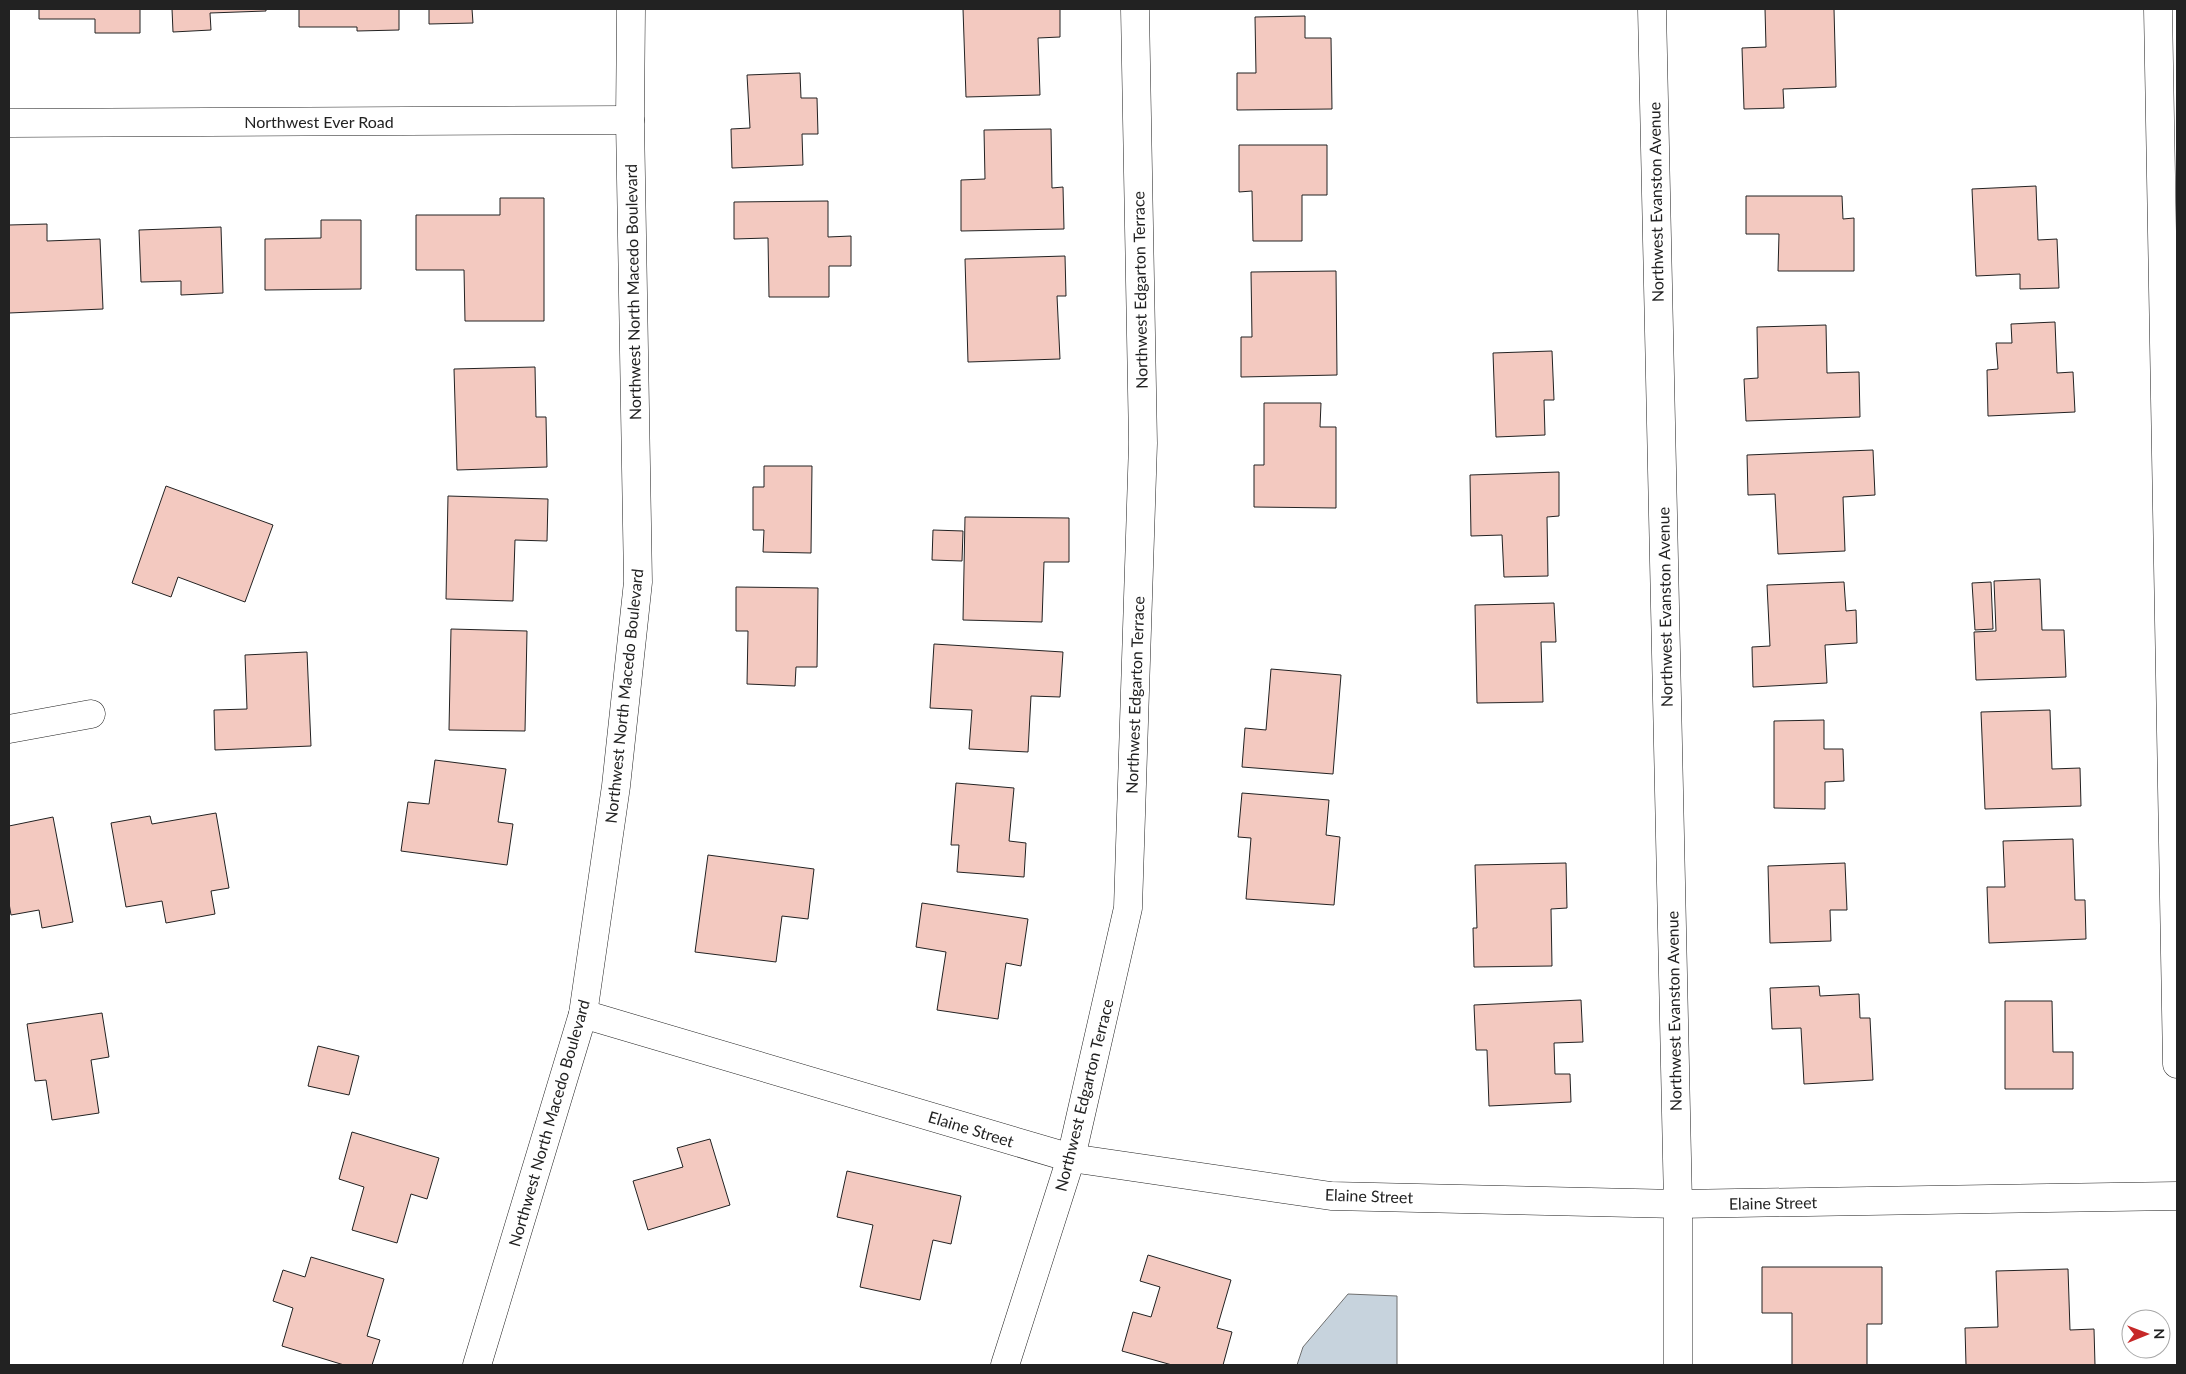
<svg xmlns="http://www.w3.org/2000/svg" width="2186" height="1374" font-family="Lato,sans-serif">
<style>
.water{fill:#c7d3dd;stroke:#6f6f6f}
.building{fill:#f3c9c0;stroke:#222}
.lines{fill:none;stroke-linecap:round;stroke-linejoin:round}
.minor-casing{stroke:#222;stroke-width:29}
.minor{stroke:#fff;stroke-width:28}
.labels{text-anchor:middle;stroke-width:4;stroke-linejoin:round;paint-order:stroke}
.street-label{font-size:16px;fill:#222;stroke:#fff}
</style>
<rect width="100%" height="100%" fill="#fff"/>
<polygon class="water" points="1348,1294 1397,1296 1397,1365 1297,1365 1303,1347"/>
<g class="building">
<polygon points="39,9 140,9 140,33 95,33 95,19 39,19"/>
<polygon points="172,9 266,9 266,11 210,13 211,30 173,32"/>
<polygon points="299,9 399,9 399,30 357,31 357,27 299,27"/>
<polygon points="429,9 472,9 473,23 429,24"/>
<polygon points="963,9 1060,9 1060,37 1038,38 1040,95 966,97"/>
<polygon points="1765,9 1834,9 1836,87 1783,89 1784,108 1744,109 1742,48 1766,47"/>
<polygon points="1305,16 1305,38 1331,38 1332,109 1237,110 1237,73 1256,73 1255,17"/>
<polygon points="800,73 801,98 817,98 818,134 802,134 803,165 732,168 731,129 750,128 747,75"/>
<polygon points="1051,129 1052,188 1063,187 1064,229 961,231 961,180 985,179 984,130"/>
<polygon points="1239,145 1327,145 1327,195 1302,195 1302,241 1253,241 1252,191 1239,192"/>
<polygon points="2036,186 2038,240 2057,239 2059,288 2020,289 2020,274 1976,276 1972,189"/>
<polygon points="1746,196 1842,196 1843,219 1854,218 1854,271 1778,271 1779,234 1746,234"/>
<polygon points="500,198 544,198 544,321 465,321 464,270 416,270 416,215 500,215"/>
<polygon points="828,201 828,237 851,236 851,266 829,266 829,297 769,297 768,238 734,239 734,202"/>
<polygon points="321,220 361,220 361,289 265,290 265,239 321,238"/>
<polygon points="47,224 47,241 100,239 103,309 9,313 9,225"/>
<polygon points="221,227 223,293 181,295 181,281 141,282 139,230"/>
<polygon points="1065,256 1066,296 1057,296 1060,359 968,362 965,259"/>
<polygon points="1336,271 1337,375 1241,377 1241,337 1252,337 1251,272"/>
<polygon points="2055,322 2057,373 2073,372 2075,412 1988,416 1987,370 1998,369 1996,343 2012,343 2011,324"/>
<polygon points="1826,325 1827,373 1859,372 1860,417 1746,421 1744,379 1758,378 1757,327"/>
<polygon points="1552,351 1554,400 1544,400 1545,435 1496,437 1493,353"/>
<polygon points="535,367 536,417 546,417 547,467 457,470 454,369"/>
<polygon points="1264,403 1321,403 1320,427 1336,427 1336,508 1254,507 1254,465 1264,465"/>
<polygon points="1873,450 1875,495 1843,497 1845,551 1778,554 1775,494 1748,495 1747,455"/>
<polygon points="764,466 812,466 811,553 763,552 764,530 753,530 753,487 764,487"/>
<polygon points="1559,472 1559,516 1547,517 1548,576 1504,577 1502,535 1471,536 1470,475"/>
<polygon points="166,486 273,525 245,602 178,577 171,597 132,583"/>
<polygon points="448,496 548,499 547,541 515,540 513,601 446,599"/>
<polygon points="965,517 1069,518 1069,562 1044,562 1042,622 963,620"/>
<polygon points="933,530 963,531 962,561 932,560"/>
<polygon points="2040,579 2042,630 2064,630 2066,677 1976,680 1974,632 1996,631 1994,581"/>
<polygon points="1844,582 1846,611 1856,610 1857,643 1825,645 1827,683 1753,687 1752,647 1770,646 1767,585"/>
<polygon points="1991,582 1993,629 1975,630 1972,583"/>
<polygon points="736,587 818,588 817,667 796,667 795,686 747,684 748,631 736,631"/>
<polygon points="1554,603 1556,642 1541,642 1543,702 1477,703 1475,605"/>
<polygon points="451,629 527,631 525,731 449,730"/>
<polygon points="934,644 1063,652 1060,697 1031,696 1028,752 969,749 972,710 930,708"/>
<polygon points="307,652 311,746 215,750 214,710 247,709 245,655"/>
<polygon points="1271,669 1341,675 1333,774 1242,767 1245,728 1266,730"/>
<polygon points="2050,710 2052,769 2080,768 2081,806 1985,809 1981,712"/>
<polygon points="1824,720 1824,749 1843,749 1844,781 1825,782 1825,809 1774,808 1774,721"/>
<polygon points="435,760 506,769 498,822 513,824 507,865 401,851 408,802 429,804"/>
<polygon points="956,783 1014,788 1009,841 1026,843 1024,877 957,872 959,845 951,845"/>
<polygon points="1242,793 1329,800 1326,835 1340,837 1334,905 1246,899 1251,838 1238,837"/>
<polygon points="216,813 229,888 211,891 215,914 166,923 162,901 126,907 111,823 150,816 152,824"/>
<polygon points="53,817 73,922 42,928 39,910 11,915 9,903 9,826"/>
<polygon points="2073,839 2075,900 2085,900 2086,939 1989,943 1987,887 2005,887 2003,841"/>
<polygon points="708,855 814,869 808,919 782,916 776,962 695,952"/>
<polygon points="1566,863 1567,908 1551,909 1552,966 1474,967 1473,928 1477,928 1475,865"/>
<polygon points="1845,863 1847,910 1830,910 1831,941 1770,943 1768,866"/>
<polygon points="922,903 1028,919 1021,966 1006,963 998,1019 937,1010 946,952 916,947"/>
<polygon points="1819,986 1820,996 1859,994 1860,1018 1870,1018 1873,1080 1804,1084 1801,1028 1772,1029 1770,988"/>
<polygon points="1581,1000 1583,1042 1554,1043 1555,1074 1570,1074 1571,1102 1489,1106 1487,1050 1476,1050 1474,1005"/>
<polygon points="2005,1001 2052,1001 2053,1052 2073,1052 2073,1089 2005,1089"/>
<polygon points="102,1013 109,1057 91,1060 99,1113 52,1120 46,1080 35,1081 27,1024"/>
<polygon points="318,1046 359,1056 349,1095 308,1086"/>
<polygon points="352,1132 439,1158 427,1199 411,1194 397,1243 352,1230 364,1187 339,1179"/>
<polygon points="710,1139 730,1205 648,1230 633,1181 683,1167 677,1148"/>
<polygon points="847,1171 961,1196 951,1244 933,1240 920,1300 860,1287 873,1225 837,1217"/>
<polygon points="1148,1255 1231,1280 1217,1328 1232,1332 1223,1365 1172,1365 1122,1351 1133,1312 1151,1317 1160,1287 1140,1281"/>
<polygon points="311,1257 384,1279 367,1336 380,1340 372,1365 344,1365 282,1346 293,1308 273,1301 283,1270 305,1277"/>
<polygon points="1762,1267 1882,1267 1882,1324 1867,1324 1867,1365 1792,1365 1792,1313 1762,1313"/>
<polygon points="2068,1269 2070,1330 2094,1329 2095,1365 1966,1365 1965,1328 1998,1327 1996,1271"/>
</g>
<g class="lines">
<g class="minor-casing">
<g id="minor">
<polyline points="1652,9 1678,1204 1678,1365"/>
<polyline points="2158,9 2177,1064"/>
<polyline points="9,123 630,120"/>
<polyline points="9,729 91,714"/>
<polyline points="583,1014 1071,1158 1331,1196 1678,1204 2177,1196"/>
<polyline points="477,1365 583,1014 616,786 638,582 630,120 631,9"/>
<polyline points="1005,1365 1071,1158 1128,908 1143,443 1135,9"/>
</g>
</g>
<use href="#minor" class="minor"/>
</g>
<g class="labels">
<g class="street-label">
<text x="319" y="128">Northwest Ever Road</text>
<text transform="translate(1656 202) rotate(-91)" y="6">Northwest Evanston Avenue</text>
<text transform="translate(1140 290) rotate(-91)" y="6">Northwest Edgarton Terrace</text>
<text transform="translate(633 292) rotate(-91)" y="6">Northwest North Macedo Boulevard</text>
<text transform="translate(1665 607) rotate(-91)" y="6">Northwest Evanston Avenue</text>
<text transform="translate(1135 695) rotate(-88)" y="6">Northwest Edgarton Terrace</text>
<text transform="translate(624 696) rotate(-84)" y="6">Northwest North Macedo Boulevard</text>
<text transform="translate(1674 1011) rotate(-91)" y="6">Northwest Evanston Avenue</text>
<text transform="translate(1084 1095) rotate(-76)" y="6">Northwest Edgarton Terrace</text>
<text transform="translate(549 1123) rotate(-74)" y="6">Northwest North Macedo Boulevard</text>
<text transform="translate(971 1129) rotate(17)" y="6">Elaine Street</text>
<text transform="translate(1369 1196) rotate(2)" y="6">Elaine Street</text>
<text transform="translate(1773 1203) rotate(-1)" y="6">Elaine Street</text>
</g>
</g>
<rect width="2186" height="1374" fill="none" stroke="#222222" stroke-width="20"/>
<g transform="translate(2146 1334) rotate(89)"><circle r="24" fill="#ffffff" stroke="#a7a7a7"/>
<path d="M0-4L9 19L0 12L-9 19Z" fill="#c62828"/>
<text y="-8" font-size="14" font-weight="bold" text-anchor="middle" fill="#222222">N</text>
</g>
</svg>
